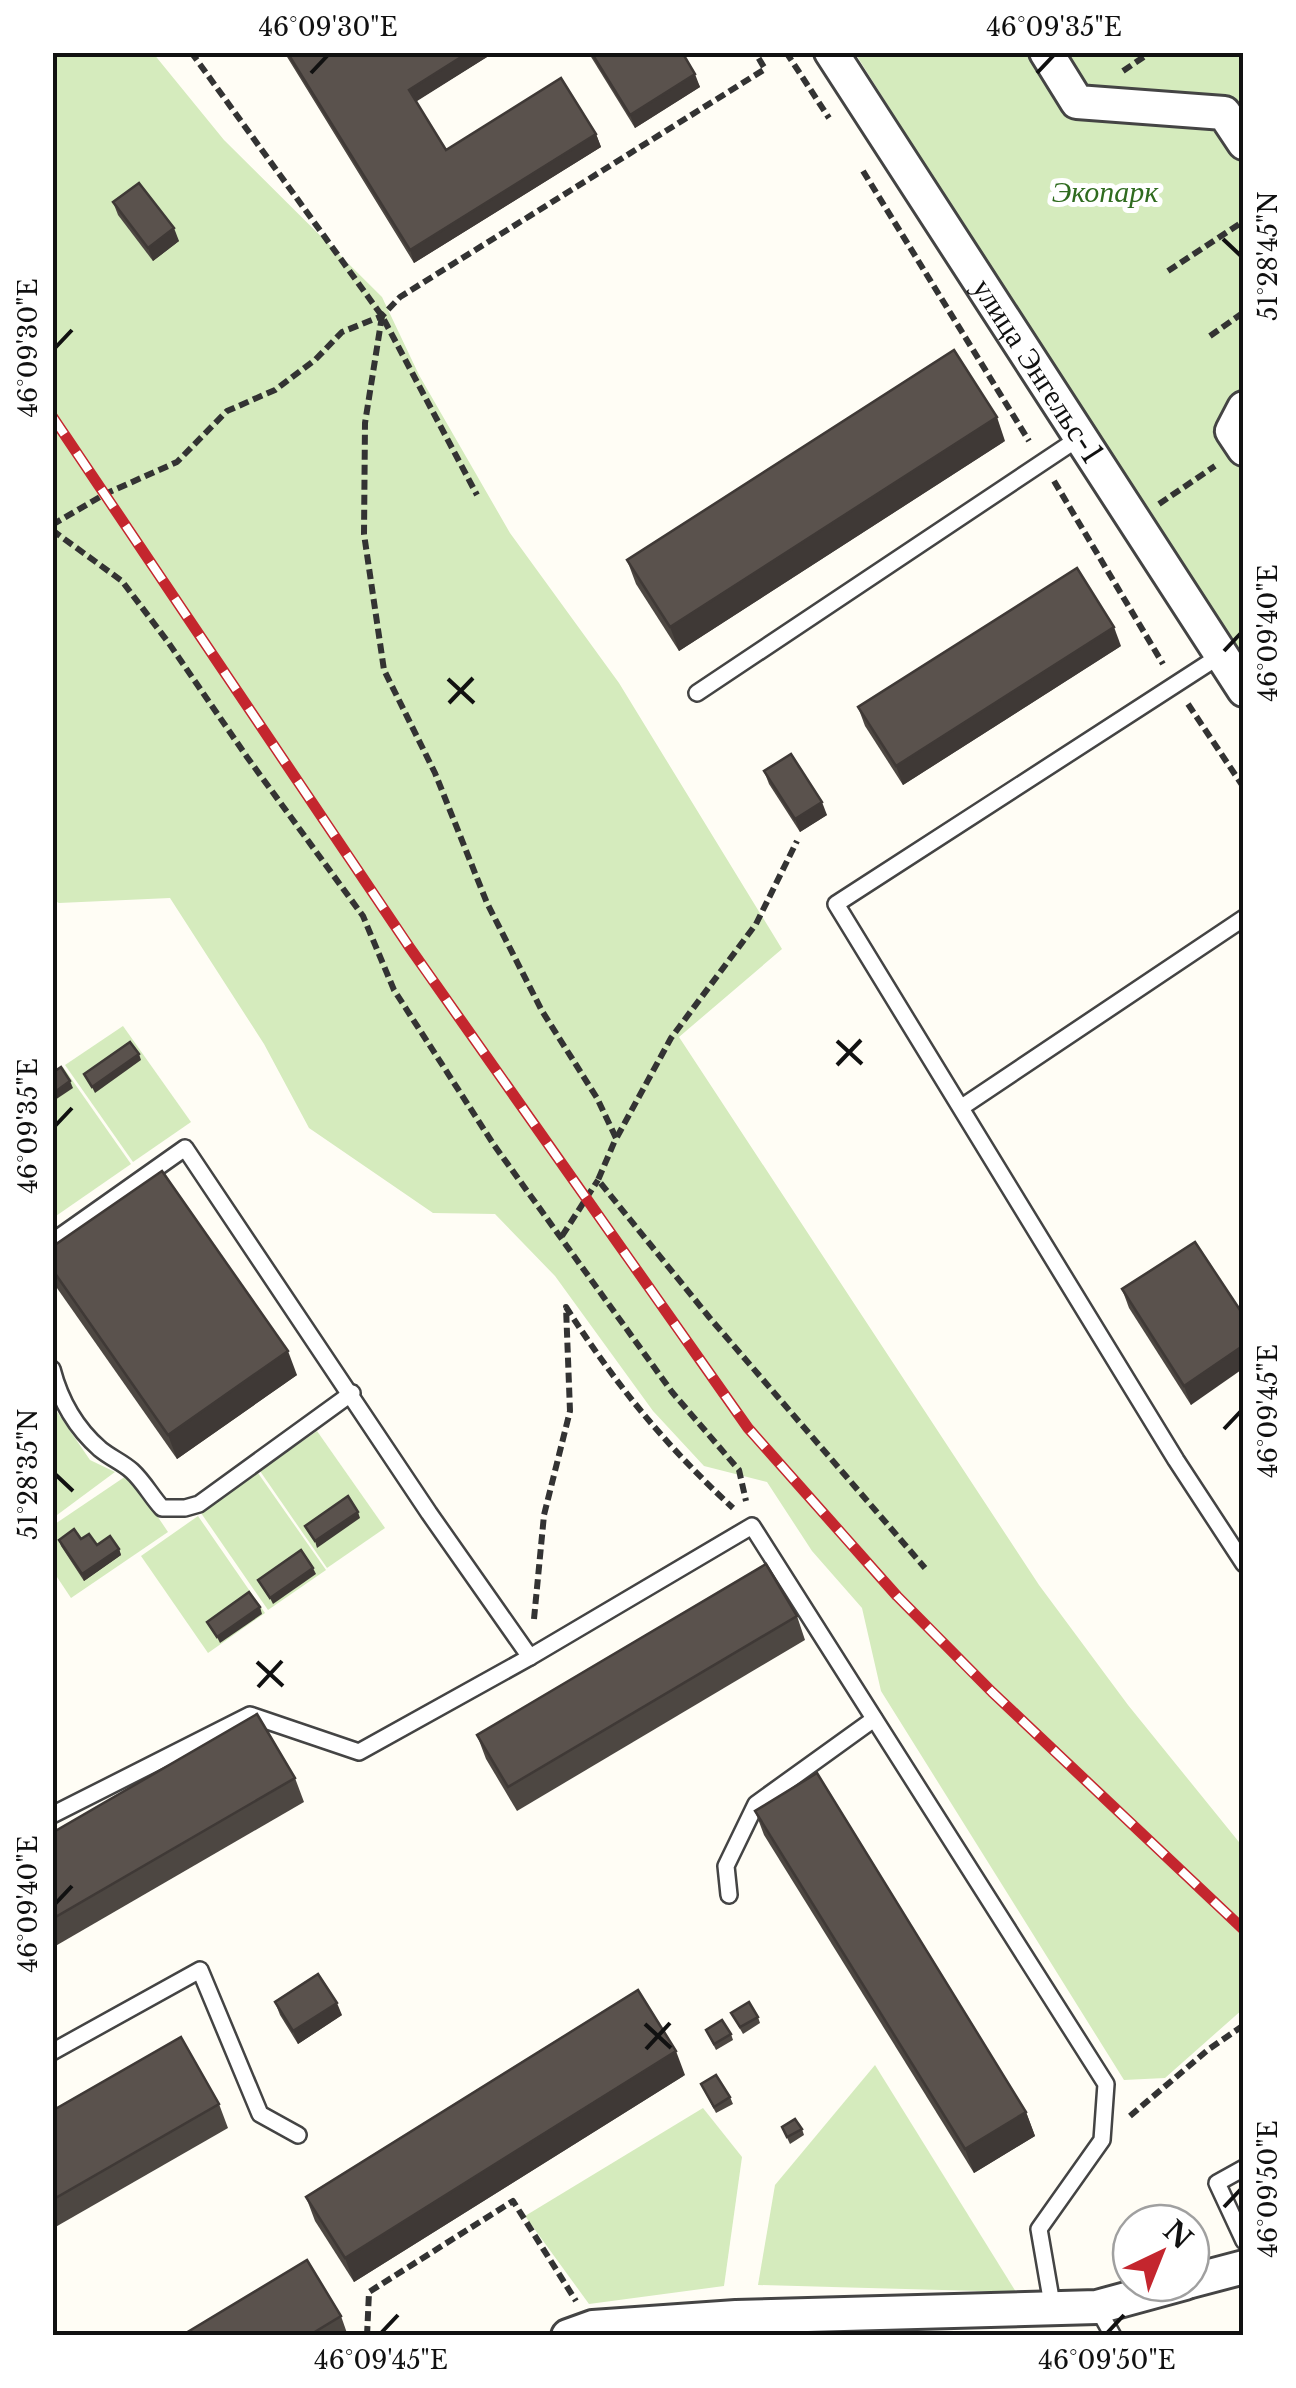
<svg xmlns="http://www.w3.org/2000/svg" width="1296" height="2388" font-family="'Libre Baskerville',serif">
<style>
.green{fill:#d5ebbd}
.lines{fill:none;stroke-linecap:round;stroke-linejoin:round}
.lane-casing{stroke:#444;stroke-width:20}
.street-casing{stroke:#444;stroke-width:38}
.path{stroke:#333;stroke-width:6;stroke-dasharray:10 5;stroke-linecap:butt}
.lane{stroke:#fff;stroke-width:15}
.street{stroke:#fff;stroke-width:32}
.rail-casing{stroke:#c4262e;stroke-width:11}
.rail{stroke:#fff;stroke-width:8;stroke-dasharray:22;stroke-linecap:butt}
.wall{fill:#4d4742}
.shaded-wall{fill:#3f3936}
.building{fill:#5a524d;stroke:#3f3936;stroke-width:2.5}
.ticks{fill:none;stroke:#111;stroke-width:4}
.labels{text-anchor:middle;stroke-width:10;stroke-linejoin:round;paint-order:stroke}
.park-label{font-size:30px;font-style:italic;fill:#2f6b1f;stroke:#fff}
.street-label{font-size:30px;fill:#111;stroke:#fff}
.neatline{fill:none;stroke:#111;stroke-width:4}
.ticks-label{font-size:25px;text-anchor:middle;fill:#111}
</style>
<rect width="100%" height="100%" fill="#fffdf5"/>
<g class="green">
<polygon points="52,53 153,53 224,140 382,297 419,375 510,533 619,683 782,949 679,1037 1039,1585 1128,1705 1243,1847 1243,2009 1165,2078 1124,2080 881,1691 862,1608 812,1551 767,1482 704,1466 653,1411 555,1276 495,1214 433,1213 309,1128 264,1044 170,898 59,903 53,900"/>
<polygon points="855,53 1243,53 1243,661 1083,418"/>
<polygon points="123,1026 191,1122 133,1162 65,1065"/>
<polygon points="63,1067 131,1164 53,1218 53,1074"/>
<polygon points="53,1406 90,1460 115,1472 53,1518"/>
<polygon points="317,1431 385,1528 327,1568 260,1471"/>
<polygon points="258,1473 326,1570 268,1610 201,1513"/>
<polygon points="129,1474 168,1532 71,1598 53,1571 52,1526"/>
<polygon points="198,1516 265,1613 208,1653 141,1556"/>
<polygon points="875,2065 1016,2292 758,2285 775,2185"/>
<polygon points="703,2108 742,2157 724,2286 589,2304 525,2216"/>
</g>
<g class="lines">
<g class="lane-casing">
<g id="lane">
<polyline points="1221,655 836,904 1176,1460 1244,1564"/>
<polyline points="697,693 1079,438"/>
<polyline points="962,1107 1244,918"/>
<polyline points="52,1242 185,1148 429,1513 530,1657"/>
<path d="M52,1369C60,1400 76,1428 100,1449C111,1458 122,1462 132,1471C144,1482 151,1496 162,1508H185L199,1504L352,1393"/>
<polyline points="52,1815 250,1715 359,1752 530,1657 752,1526 1106,2084 1102,2140 1039,2229 1053,2310"/>
<polyline points="729,1895 726,1866 756,1804 874,1719"/>
<polyline points="52,2052 200,1970 260,2114 298,2135"/>
<polyline points="1244,2168 1217,2183 1244,2241"/>
<polyline points="1097,2307 1113,2336"/>
</g>
</g>
<g class="street-casing">
<g id="street">
<path id="s1" d="M831,52L1244,690"/>
<polyline points="1046,52 1077,102 1224,113 1244,143"/>
<polyline points="1244,408 1232,431 1244,449"/>
<polyline points="1191,2281 1244,2267"/>
<polyline points="568,2336 593,2327 736,2317 1097,2307 1185,2283"/>
</g>
</g>
<g class="path">
<polyline points="191,52 382,316 477,495"/>
<polyline points="786,52 829,118"/>
<polyline points="1123,71 1151,52"/>
<polyline points="863,171 1029,441"/>
<polyline points="1168,271 1244,221"/>
<polyline points="382,316 365,423 364,534 384,670 435,773 487,903 542,1011 597,1098 616,1138 598,1180 709,1317 925,1568"/>
<polyline points="1210,336 1244,312"/>
<polyline points="1054,481 1163,664"/>
<polyline points="1159,504 1215,466"/>
<polyline points="52,525 105,494 177,462 227,411 275,390 315,360 342,332 382,316 400,297 765,69 755,52"/>
<polyline points="52,530 122,581 168,642 247,757 363,916 394,990 494,1145 672,1392 739,1470 746,1501"/>
<polyline points="1188,704 1244,788"/>
<polyline points="617,1137 671,1038 756,924 797,841"/>
<polyline points="562,1236 598,1180"/>
<path d="M534,1619L544,1515L570,1411L566,1307C616,1385 665,1445 733,1508"/>
<polyline points="1130,2116 1209,2049 1244,2025"/>
<polyline points="367,2336 369,2292 513,2201 576,2301"/>
</g>
<use href="#lane" class="lane"/>
<use href="#street" class="street"/>
<g class="rail-casing">
<polyline id="rail" points="52,416 410,948 748,1428 897,1596 992,1692 1244,1930"/>
</g>
<use href="#rail" class="rail"/>
</g>
<g class="wall">
<polygon points="284,52 495,52 416,101 446,150 596,134 601,147 414,263"/>
<polygon points="588,52 682,52 700,87 635,128"/>
<polygon points="113,202 179,241 153,261 118,215"/>
<polygon points="1005,441 679,651 636,584 627,560"/>
<polygon points="1121,646 903,785 865,726 858,707"/>
<polygon points="764,771 827,815 800,832 769,784"/>
<polygon points="52,1269 297,1375 177,1459 52,1281"/>
<polygon points="1122,1289 1244,1316 1191,1405 1129,1308"/>
<polygon points="81,1539 97,1545 119,1549 121,1555 84,1581 61,1546 59,1540"/>
<polygon points="797,1616 805,1640 517,1811 486,1759 477,1735"/>
<polygon points="295,1778 304,1802 52,1948 52,1833"/>
<polygon points="755,1811 1026,2112 1035,2136 974,2173 764,1835"/>
<polygon points="275,2002 342,2015 298,2044 280,2015"/>
<polygon points="731,2013 758,2017 760,2023 743,2034"/>
<polygon points="706,2030 731,2034 733,2040 716,2050"/>
<polygon points="685,2075 354,2282 315,2221 306,2197"/>
<polygon points="701,2084 730,2097 733,2104 716,2113"/>
<polygon points="219,2104 228,2128 52,2229 52,2111"/>
<polygon points="782,2127 802,2129 804,2135 790,2144"/>
<polygon points="341,2316 348,2336 181,2336"/>
</g>
<g class="shaded-wall">
<polygon points="469,52 495,52 414,103 409,90"/>
<polygon points="695,74 700,87 635,128 630,115"/>
<polygon points="596,134 601,147 414,263 410,250"/>
<polygon points="174,228 179,241 153,261 148,248"/>
<polygon points="997,417 1005,441 679,651 670,627"/>
<polygon points="1114,627 1121,646 903,785 896,766"/>
<polygon points="822,802 827,815 800,832 795,819"/>
<polygon points="139,1054 141,1060 95,1093 92,1087"/>
<polygon points="70,1081 73,1088 52,1102 52,1094"/>
<polygon points="1244,1345 1244,1368 1191,1405 1184,1386"/>
<polygon points="288,1351 297,1375 177,1459 168,1435"/>
<polygon points="358,1512 360,1518 317,1548 315,1541"/>
<polygon points="119,1549 121,1555 84,1581 82,1574"/>
<polygon points="313,1568 316,1574 273,1604 270,1598"/>
<polygon points="260,1607 262,1614 220,1643 217,1637"/>
<polygon points="337,2003 342,2015 298,2044 293,2031"/>
<polygon points="676,2051 685,2075 354,2282 345,2258"/>
<polygon points="1026,2112 1035,2136 974,2173 965,2149"/>
</g>
<g class="building">
<polygon points="287,52 469,52 409,90 446,150 561,78 596,134 410,250"/>
<polygon points="591,52 682,52 695,74 630,115"/>
<polygon points="139,183 174,228 148,248 113,202"/>
<polygon points="954,350 997,417 670,627 627,560"/>
<polygon points="1077,568 1114,627 896,766 858,707"/>
<polygon points="791,754 822,802 795,819 764,771"/>
<polygon points="130,1042 139,1054 92,1087 84,1074"/>
<polygon points="61,1067 70,1081 52,1094 52,1073"/>
<polygon points="162,1171 288,1351 168,1435 52,1269 52,1247"/>
<polygon points="1195,1242 1244,1316 1244,1345 1184,1386 1122,1289"/>
<polygon points="348,1496 358,1512 315,1541 305,1526"/>
<polygon points="74,1529 81,1539 89,1534 97,1545 110,1536 119,1549 82,1574 59,1540"/>
<polygon points="301,1550 313,1568 270,1598 258,1580"/>
<polygon points="766,1564 797,1616 508,1787 477,1735"/>
<polygon points="249,1592 260,1607 217,1637 207,1622"/>
<polygon points="257,1714 295,1778 52,1919 52,1833"/>
<polygon points="817,1773 1026,2112 965,2149 755,1811"/>
<polygon points="318,1974 337,2003 293,2031 275,2002"/>
<polygon points="638,1990 676,2051 345,2258 306,2197"/>
<polygon points="749,2002 758,2017 740,2027 731,2013"/>
<polygon points="722,2020 731,2034 714,2044 706,2030"/>
<polygon points="181,2037 219,2104 52,2200 52,2111"/>
<polygon points="716,2075 730,2097 714,2107 701,2084"/>
<polygon points="795,2119 802,2129 787,2137 782,2127"/>
<polygon points="307,2260 341,2316 308,2336 181,2336"/>
</g>
<path class="ticks" d="M311,73L328,55M1037,73L1054,55M1223,239L1241,256M55,348L72,330M1224,651L1241,633M448,679L474,703M449,703L473,678M837,1041L862,1064M837,1065L861,1040M55,1126L72,1108M1224,1429L1241,1411M55,1474L73,1491M257,1662L283,1686M258,1687L282,1661M55,1904L72,1886M645,2024L671,2048M646,2049L670,2023M1224,2207L1241,2189M381,2333L398,2315M1107,2333L1124,2315"/>
<g class="labels">
<g class="park-label">
<text x="1105" y="202">Экопарк</text>
</g>
<g class="street-label">
<text dy="10" stroke="none"><textPath href="#s1" startOffset="380">улица Энгельс-1</textPath></text>
</g>
</g>
<rect width="1296" height="2388" fill="none" stroke="#ffffff" stroke-width="110"/>
<g transform="translate(1161 2253) rotate(43)"><circle r="48" fill="#ffffff" stroke="#a0a0a0" stroke-width="2.5"/>
<path d="M0-8L18 38L0 25L-18 38Z" fill="#c4262e"/>
<text y="-15" font-size="28" font-weight="bold" text-anchor="middle" fill="#111111">N</text>
</g>
<rect x="55" y="55" width="1186" height="2278" class="neatline"/>
<g class="ticks-label">
<text x="328" y="36">46°09'30"E</text>
<text x="1054" y="36">46°09'35"E</text>
<text transform="translate(1268 256) rotate(-90)" y="9">51°28'45"N</text>
<text transform="translate(28 348) rotate(-90)" y="9">46°09'30"E</text>
<text transform="translate(1268 633) rotate(-90)" y="9">46°09'40"E</text>
<text transform="translate(28 1126) rotate(-90)" y="9">46°09'35"E</text>
<text transform="translate(1268 1411) rotate(-90)" y="9">46°09'45"E</text>
<text transform="translate(28 1474) rotate(-90)" y="9">51°28'35"N</text>
<text transform="translate(28 1904) rotate(-90)" y="9">46°09'40"E</text>
<text transform="translate(1268 2189) rotate(-90)" y="9">46°09'50"E</text>
<text x="381" y="2369">46°09'45"E</text>
<text x="1107" y="2369">46°09'50"E</text>
</g>
</svg>
